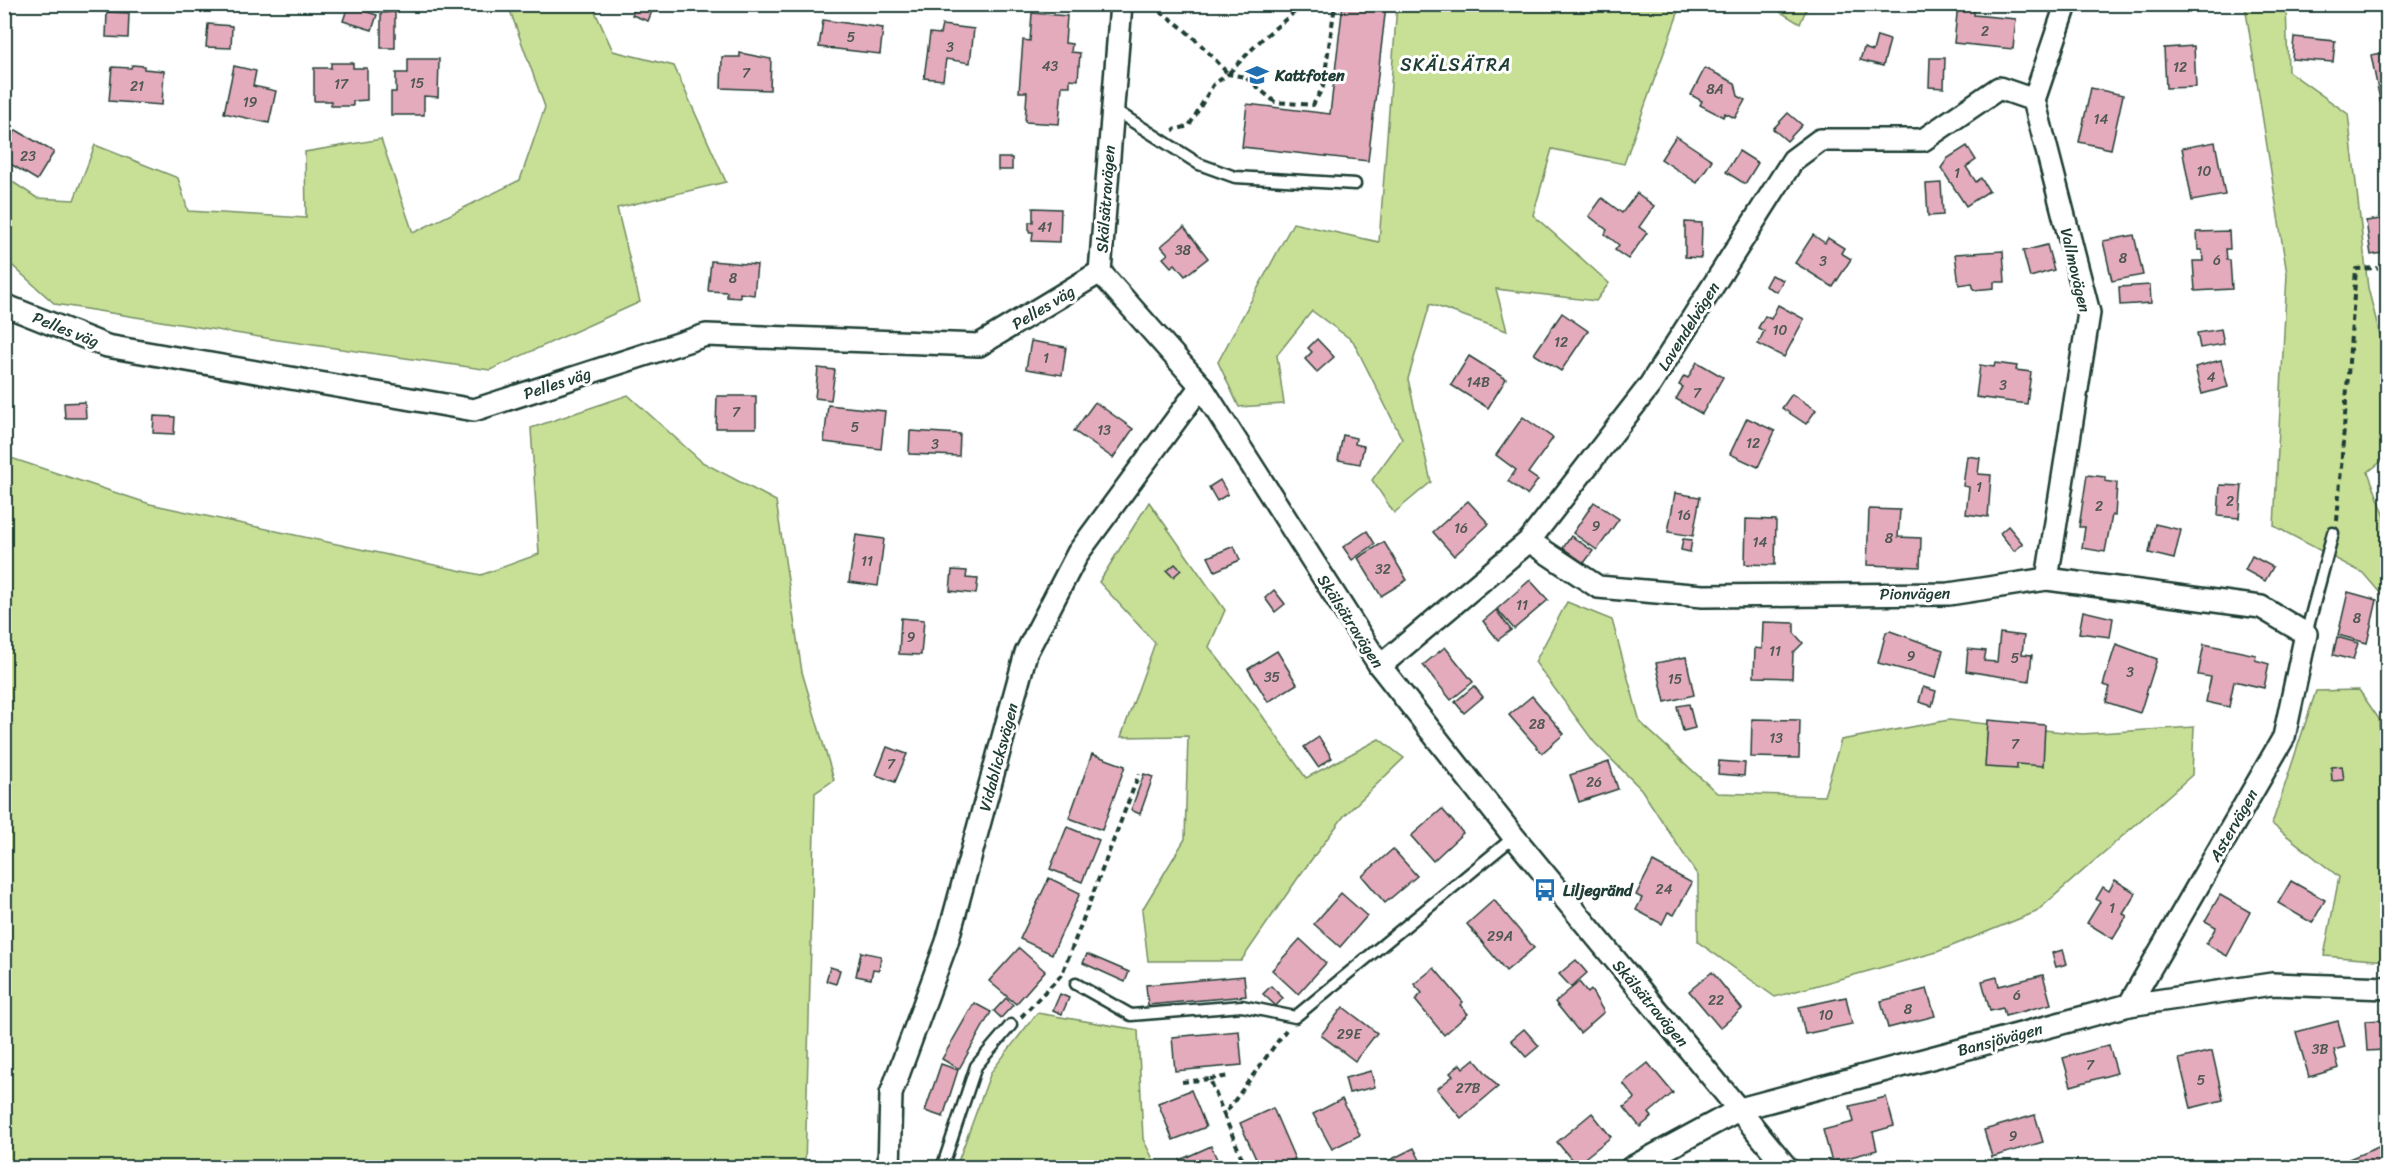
<svg xmlns="http://www.w3.org/2000/svg" width="2392" height="1172" font-family="Sriracha,sans-serif">
<style>
.green{fill:#c8e096;stroke:#748e65;stroke-width:1.5}
.building{fill:#e4abbd;stroke:#1f3d34;stroke-width:1.5}
.lines{fill:none;stroke-linecap:round;stroke-linejoin:round}
.service-casing{stroke:#1f3d34;stroke-width:15}
.minor-casing{stroke:#1f3d34;stroke-width:26}
.path{stroke:#1f3d34;stroke-width:4;stroke-dasharray:6 4.5;stroke-linecap:butt}
.service{stroke:#fff;stroke-width:10}
.minor{stroke:#fff;stroke-width:21}
.labels{text-anchor:middle;stroke-width:6;stroke-linejoin:round;paint-order:stroke}
.number-label{font-size:14px;fill:#505856}
.poi-label{font-size:16px;font-weight:bold;fill:#1f3d34;stroke:#fff;text-anchor:start}
.street-label{font-size:16px;fill:#1f3d34;stroke:#fff}
.neighbourhood-label{font-size:18px;letter-spacing:1.5px;fill:#1f3d34;stroke:#fff}
</style>
<rect width="100%" height="100%" fill="#fff"/>
<filter id="ink" filterUnits="userSpaceOnUse"><feTurbulence type="fractalNoise" baseFrequency=".0167" numOctaves="2"/><feDisplacementMap in="SourceGraphic" scale="12" xChannelSelector="R" yChannelSelector="G"/><feConvolveMatrix kernelMatrix="1 2 1 2 8 2 1 2 1" color-interpolation-filters="sRGB"/></filter>
<g filter="url(#ink)">
<g class="green">
<polygon points="508,5 592,5 613,51 674,66 726,182 617,208 640,302 490,370 278,340 55,304 5,259 5,177 37,198 74,200 95,145 178,178 188,211 306,218 305,152 381,139 413,233 520,180 545,107"/>
<polygon points="1397,5 1681,5 1624,164 1552,149 1533,215 1609,283 1596,301 1496,289 1507,331 1430,304 1408,379 1431,482 1394,513 1372,480 1402,439 1353,341 1312,311 1277,355 1284,404 1239,407 1218,362 1293,223 1379,242"/>
<polygon points="1769,5 1808,5 1800,24"/>
<polygon points="2245,5 2286,5 2288,71 2348,114 2368,288 2387,363 2387,457 2368,472 2387,522 2387,601 2363,573 2274,526 2287,274"/>
<polygon points="628,395 702,462 776,501 802,672 834,780 815,793 805,1167 5,1167 5,456 150,504 481,575 539,554 531,428"/>
<polygon points="1149,502 1225,610 1209,647 1259,711 1306,778 1379,739 1404,758 1344,816 1300,875 1241,961 1148,961 1142,910 1185,839 1188,736 1121,737 1155,643 1099,582"/>
<polygon points="1567,602 1612,620 1640,722 1717,793 1824,796 1841,740 1949,720 2082,734 2194,727 2192,775 2036,912 1937,952 1775,997 1698,942 1698,876 1641,789 1594,742 1535,662"/>
<polygon points="2359,690 2379,719 2382,777 2387,779 2387,961 2324,956 2339,877 2272,824 2316,691"/>
<polygon points="1037,1013 1138,1030 1143,1139 1157,1167 956,1167 991,1072"/>
</g>
<g class="building">
<polygon points="627,4 655,4 648,21 632,15 635,8"/>
<polygon points="1343,4 1386,6 1368,161 1242,147 1247,104 1330,114"/>
<polygon points="1958,4 1975,4 1974,15 2016,19 2013,49 1954,43"/>
<polygon points="348,6 377,15 372,30 343,21"/>
<polygon points="107,12 129,13 128,38 106,37"/>
<polygon points="395,12 395,48 381,48 381,13"/>
<polygon points="1032,13 1067,16 1065,43 1072,44 1071,52 1080,53 1078,80 1070,79 1070,86 1062,86 1059,124 1025,122 1027,92 1019,92 1023,40 1030,41"/>
<polygon points="823,20 883,28 880,54 819,47"/>
<polygon points="208,24 232,26 231,48 206,47"/>
<polygon points="942,25 974,29 970,63 946,59 943,80 924,78 930,33 940,34"/>
<polygon points="1877,36 1890,40 1883,66 1860,60 1864,48 1873,51"/>
<polygon points="2294,37 2335,41 2333,62 2292,59"/>
<polygon points="2194,46 2196,87 2166,88 2164,48"/>
<polygon points="2388,52 2388,109 2382,110 2371,55"/>
<polygon points="740,53 771,59 770,90 721,88 722,57 740,57"/>
<polygon points="1930,58 1945,58 1944,88 1929,87"/>
<polygon points="408,59 439,59 438,97 424,96 424,115 391,115 391,92 396,92 396,73 408,73"/>
<polygon points="331,63 353,63 353,68 367,68 367,100 353,101 353,106 331,106 331,101 314,101 314,68 331,68"/>
<polygon points="132,65 144,66 144,69 164,71 162,105 109,101 112,67 131,68"/>
<polygon points="234,66 256,71 253,86 276,91 269,123 224,113"/>
<polygon points="1705,68 1735,83 1738,96 1745,100 1735,118 1725,113 1723,117 1700,105 1702,101 1691,95"/>
<polygon points="2091,88 2123,95 2111,149 2079,142"/>
<polygon points="1788,113 1802,125 1787,141 1773,129"/>
<polygon points="16,130 54,152 37,180 4,160 4,148"/>
<polygon points="1676,136 1712,160 1697,183 1661,159"/>
<polygon points="2215,142 2225,195 2192,201 2182,148"/>
<polygon points="1967,146 1976,160 1966,167 1976,182 1981,178 1989,191 1966,206 1941,168 1948,158"/>
<polygon points="1739,151 1758,163 1745,184 1726,172"/>
<rect x="998" y="158" width="14" height="12"/>
<polygon points="1941,183 1943,215 1928,216 1926,184"/>
<polygon points="1637,193 1654,206 1639,227 1647,233 1628,259 1615,250 1619,245 1605,234 1607,230 1589,216 1602,198 1622,213"/>
<polygon points="1033,208 1061,209 1060,242 1032,241 1033,232 1029,232 1029,222 1033,222"/>
<polygon points="2388,218 2388,252 2371,255 2366,221"/>
<polygon points="1685,222 1702,223 1701,258 1685,257"/>
<polygon points="1184,227 1208,258 1185,276 1175,264 1171,267 1163,258 1168,254 1161,246"/>
<polygon points="2229,231 2230,249 2226,249 2227,260 2230,260 2232,289 2195,291 2193,261 2203,261 2202,250 2198,250 2197,232"/>
<polygon points="1813,235 1825,243 1828,238 1844,248 1841,253 1851,259 1833,287 1795,263"/>
<polygon points="2134,235 2143,275 2112,281 2103,241"/>
<polygon points="2047,245 2054,270 2030,277 2023,251"/>
<polygon points="2003,251 2005,282 1994,282 1994,288 1974,290 1972,283 1959,285 1955,254"/>
<polygon points="711,261 757,265 754,295 740,293 740,298 727,297 727,292 708,291"/>
<polygon points="1771,275 1783,280 1777,292 1765,286"/>
<polygon points="2150,285 2151,303 2120,305 2119,287"/>
<polygon points="1778,305 1804,319 1784,357 1758,344 1764,331 1758,328 1765,316 1771,319"/>
<polygon points="1562,313 1588,331 1561,371 1534,354"/>
<polygon points="2221,329 2224,344 2200,348 2197,333"/>
<polygon points="1317,339 1334,357 1317,372 1305,359 1312,352 1308,348"/>
<polygon points="1031,341 1066,347 1062,375 1026,369"/>
<polygon points="1469,356 1506,379 1488,408 1451,385"/>
<polygon points="2221,360 2228,387 2202,394 2195,367"/>
<polygon points="1697,362 1723,377 1702,414 1676,399 1683,387 1679,385 1684,376 1688,378"/>
<polygon points="1995,363 2017,366 2016,370 2031,372 2027,404 1976,397 1980,365 1994,367"/>
<polygon points="818,368 835,370 831,400 815,398"/>
<polygon points="1792,394 1816,410 1806,424 1782,408"/>
<polygon points="717,396 756,396 756,428 716,428"/>
<polygon points="85,402 86,418 65,418 64,403"/>
<polygon points="1095,402 1133,429 1113,458 1074,431"/>
<polygon points="828,405 885,411 881,449 824,442"/>
<polygon points="154,416 175,417 174,434 153,433"/>
<polygon points="1523,417 1553,438 1528,473 1538,480 1527,495 1508,481 1516,470 1496,455"/>
<polygon points="1747,418 1775,431 1758,467 1730,454"/>
<polygon points="910,431 960,434 959,456 909,454"/>
<polygon points="1343,435 1356,438 1355,444 1364,446 1360,464 1338,460"/>
<polygon points="1967,456 1980,458 1978,474 1991,475 1988,517 1966,514 1969,487 1963,486"/>
<polygon points="2087,475 2105,477 2105,481 2117,483 2115,516 2112,515 2105,552 2082,548 2085,527 2079,527"/>
<polygon points="1220,480 1228,494 1217,501 1209,487"/>
<polygon points="2220,485 2242,486 2239,518 2218,516"/>
<polygon points="1675,493 1700,497 1693,536 1668,532"/>
<polygon points="1468,501 1489,524 1454,556 1433,532"/>
<polygon points="1594,502 1619,519 1597,550 1573,533"/>
<polygon points="1869,509 1900,510 1898,537 1921,538 1920,567 1867,565"/>
<polygon points="1746,519 1776,520 1775,565 1745,564"/>
<polygon points="2155,524 2181,530 2174,559 2149,553"/>
<polygon points="2008,526 2023,544 2014,551 2000,533"/>
<polygon points="1367,531 1375,544 1352,560 1343,547"/>
<polygon points="856,535 884,539 878,586 849,582"/>
<polygon points="1571,536 1593,551 1584,563 1563,548"/>
<polygon points="1683,539 1692,540 1690,552 1681,550"/>
<polygon points="1384,542 1407,580 1381,596 1358,558"/>
<polygon points="1234,546 1240,560 1215,571 1208,557"/>
<polygon points="2252,556 2273,567 2265,581 2245,570"/>
<polygon points="1175,564 1181,570 1173,577 1167,571"/>
<polygon points="952,570 967,571 966,578 978,579 976,594 950,591"/>
<polygon points="1530,580 1548,600 1514,629 1497,609"/>
<polygon points="1274,590 1285,604 1275,612 1265,598"/>
<polygon points="2348,592 2377,600 2367,643 2338,635"/>
<polygon points="1496,610 1511,630 1498,640 1483,621"/>
<polygon points="2083,611 2113,618 2110,637 2079,633"/>
<polygon points="901,618 924,620 921,655 899,654"/>
<polygon points="1763,622 1794,623 1794,633 1803,643 1793,653 1792,678 1754,677 1755,648 1762,649"/>
<polygon points="1890,631 1943,650 1936,678 1878,663 1886,632"/>
<polygon points="2000,633 2024,636 2022,654 2032,655 2029,681 1966,671 1968,649 1986,651 1984,661 1997,662"/>
<polygon points="2337,637 2358,643 2353,660 2333,655"/>
<polygon points="2116,644 2157,659 2140,713 2106,702 2110,687 2103,685"/>
<polygon points="2204,644 2256,655 2255,660 2269,664 2264,688 2234,681 2229,707 2206,702 2211,677 2198,675"/>
<polygon points="1445,647 1473,682 1451,700 1423,665"/>
<polygon points="1277,651 1297,684 1268,702 1248,669"/>
<polygon points="1686,657 1694,695 1665,702 1656,663"/>
<polygon points="1474,686 1483,697 1464,713 1455,702"/>
<polygon points="1923,687 1936,691 1932,706 1919,702"/>
<polygon points="1532,696 1564,734 1542,753 1509,715"/>
<polygon points="1689,704 1695,728 1683,731 1677,706"/>
<polygon points="1752,719 1800,720 1799,758 1751,757"/>
<polygon points="1988,720 2045,725 2043,766 2017,764 2017,769 1985,767"/>
<polygon points="1319,737 1332,758 1318,767 1304,747"/>
<polygon points="887,747 907,754 895,782 876,775"/>
<polygon points="1092,754 1125,766 1102,830 1069,818"/>
<polygon points="1719,761 1745,763 1744,776 1718,774"/>
<polygon points="1609,762 1618,789 1579,802 1570,775"/>
<polygon points="2342,766 2344,780 2332,781 2331,767"/>
<polygon points="1144,774 1153,777 1140,814 1131,810"/>
<polygon points="1442,809 1463,833 1433,861 1411,836"/>
<polygon points="1067,827 1099,840 1082,882 1050,869"/>
<polygon points="1393,849 1417,876 1385,903 1362,876"/>
<polygon points="1653,862 1692,883 1674,915 1668,912 1662,924 1636,910 1642,898 1636,895"/>
<polygon points="1049,878 1080,893 1052,954 1020,939"/>
<polygon points="2115,880 2136,893 2123,914 2127,916 2113,939 2087,923 2100,902 2096,899 2103,887 2109,891"/>
<polygon points="2291,881 2325,900 2312,923 2278,903"/>
<polygon points="1341,893 1367,916 1340,947 1314,924"/>
<polygon points="2220,895 2250,912 2227,956 2206,944 2216,927 2205,921"/>
<polygon points="1494,900 1534,948 1506,971 1467,924"/>
<polygon points="1300,939 1326,963 1298,994 1272,970"/>
<polygon points="1019,948 1045,971 1016,1004 989,981"/>
<polygon points="2063,950 2067,964 2056,967 2052,953"/>
<polygon points="861,952 881,956 879,970 873,969 871,979 856,976"/>
<polygon points="1087,954 1129,972 1125,982 1083,963"/>
<polygon points="1576,960 1587,973 1571,987 1559,974"/>
<polygon points="830,967 840,970 836,984 826,981"/>
<polygon points="1434,968 1463,1002 1460,1005 1468,1014 1444,1035 1415,1000 1422,993 1414,984"/>
<polygon points="1712,972 1742,1009 1720,1028 1689,991"/>
<polygon points="2043,975 2051,1004 2005,1016 2003,1008 1990,1011 1982,981 1997,977 1999,986"/>
<polygon points="1244,976 1246,996 1148,1005 1146,985"/>
<polygon points="1579,982 1588,993 1591,990 1604,1012 1580,1033 1555,1002"/>
<polygon points="1271,986 1283,998 1276,1006 1263,994"/>
<polygon points="1927,989 1935,1016 1888,1028 1881,1001"/>
<polygon points="1060,994 1069,998 1062,1014 1053,1010"/>
<polygon points="1846,997 1852,1024 1805,1034 1799,1007"/>
<polygon points="1006,998 1013,1005 1001,1018 994,1011"/>
<polygon points="974,1003 991,1012 959,1069 942,1059"/>
<polygon points="1343,1007 1377,1033 1355,1061 1321,1035"/>
<polygon points="2383,1020 2384,1050 2367,1051 2365,1021"/>
<polygon points="2338,1021 2345,1047 2334,1050 2339,1068 2309,1077 2296,1032"/>
<polygon points="1524,1029 1539,1046 1526,1057 1511,1040"/>
<polygon points="1239,1031 1242,1065 1175,1071 1172,1037"/>
<polygon points="2109,1045 2117,1073 2071,1086 2063,1058"/>
<polygon points="2212,1051 2223,1100 2191,1108 2179,1059"/>
<polygon points="1474,1059 1498,1087 1461,1118 1437,1089 1453,1076 1450,1073 1460,1064 1463,1068"/>
<polygon points="1648,1063 1673,1093 1649,1113 1652,1117 1640,1127 1624,1107 1635,1098 1623,1083"/>
<polygon points="941,1064 958,1070 943,1117 925,1111"/>
<polygon points="1371,1071 1375,1087 1349,1093 1345,1078"/>
<polygon points="1191,1090 1206,1127 1173,1140 1158,1103"/>
<polygon points="1886,1097 1894,1126 1873,1132 1877,1150 1832,1162 1823,1130 1854,1122 1850,1106"/>
<polygon points="1342,1099 1360,1135 1332,1149 1313,1114"/>
<polygon points="1273,1108 1295,1159 1275,1168 1260,1168 1240,1123"/>
<polygon points="1592,1113 1611,1137 1576,1165 1557,1142"/>
<polygon points="2035,1115 2043,1142 1992,1157 1984,1130"/>
<polygon points="2388,1143 2388,1168 2346,1168 2344,1161"/>
<polygon points="1211,1146 1221,1168 1183,1168 1180,1160"/>
<polygon points="1414,1148 1424,1168 1376,1168 1376,1167"/>
</g>
<g class="lines">
<g class="service-casing">
<g id="service">
<polyline points="1113,109 1199,164 1235,177 1355,184"/>
<polyline points="2306,634 2333,533"/>
<polyline points="1076,984 1131,1015 1242,1006 1295,1017 1514,837"/>
<polyline points="942,1168 976,1066 1011,1025"/>
</g>
</g>
<g class="minor-casing">
<g id="minor">
<polyline points="1121,4 1100,272 1201,386 1380,666 1514,837 1787,1168"/>
<polyline points="4,305 107,346 474,410 706,335 979,345 1100,272"/>
<polyline points="1529,541 1598,587 1703,596 1949,594 2047,579 2261,607 2306,634 2284,737 2129,1005"/>
<polyline points="2047,579 2089,313 2034,100 2064,11 2061,4"/>
<polyline points="1380,666 1529,541 1650,385 1793,160 1820,140 1923,140 1999,88 2034,100"/>
<polyline points="889,1168 891,1094 947,942 1026,653 1078,553 1201,386"/>
<polyline points="1631,1168 1740,1109 2129,1005 2272,984 2388,988"/>
</g>
</g>
<g class="path">
<path d="M1140,5C1166,6 1210,53 1228,74L1263,38L1302,6L1335,5L1323,87L1313,105L1275,102L1245,77L1228,74L1213,85L1189,126L1173,130"/>
<polyline points="2337,521 2356,269 2378,268"/>
<polyline points="1021,1017 1062,974 1139,774"/>
<polyline points="1210,1079 1230,1076"/>
<polyline points="1182,1082 1210,1079 1224,1115"/>
<polyline points="1246,1168 1224,1115 1286,1030"/>
</g>
<use href="#service" class="service"/>
<use href="#minor" class="minor"/>
</g>
</g>
<defs>
<g id="school-bare" transform="scale(1.8)"><path d="M0-5L7-2L0 1L-7-2ZM-4 1L0 2.5L4 1V4Q0 6-4 4Z" fill="#1f6fb2" stroke="#fff" stroke-width="2.5" paint-order="stroke"/></g>
<g id="bus-bare" transform="scale(1.8)"><path d="M-5-6H5V4H4V6H2V4H-2V6H-4V4H-5ZM-3.5-4V0h7V-4ZM-3.5 1.2v1.5H-2V1.2ZM2 1.2v1.5H3.5V1.2Z" fill="#1f6fb2" stroke="#fff" stroke-width="2.5" paint-order="stroke"/></g>
</defs>
<g fill-rule="evenodd">
<use href="#school-bare" x="1257" y="75"/>
<use href="#bus-bare" x="1545" y="890"/>
</g>
<g class="labels">
<g class="number-label">
<text x="1985" y="36">2</text>
<text x="851" y="42">5</text>
<text x="950" y="52">3</text>
<text x="1050" y="71">43</text>
<text x="2180" y="72">12</text>
<text x="746" y="78">7</text>
<text x="417" y="88">15</text>
<text x="341" y="89">17</text>
<text x="137" y="91">21</text>
<text x="1715" y="94">8A</text>
<text x="250" y="107">19</text>
<text x="2101" y="124">14</text>
<text x="28" y="161">23</text>
<text x="2204" y="176">10</text>
<text x="1957" y="178">1</text>
<text x="1045" y="232">41</text>
<text x="1183" y="255">38</text>
<text x="2123" y="263">8</text>
<text x="2217" y="265">6</text>
<text x="1823" y="266">3</text>
<text x="733" y="283">8</text>
<text x="1780" y="335">10</text>
<text x="1561" y="347">12</text>
<text x="1046" y="363">1</text>
<text x="2211" y="382">4</text>
<text x="1478" y="387">14B</text>
<text x="2003" y="390">3</text>
<text x="1697" y="398">7</text>
<text x="736" y="417">7</text>
<text x="855" y="432">5</text>
<text x="1104" y="435">13</text>
<text x="1753" y="448">12</text>
<text x="935" y="449">3</text>
<text x="1979" y="492">1</text>
<text x="2230" y="506">2</text>
<text x="2099" y="511">2</text>
<text x="1684" y="520">16</text>
<text x="1596" y="531">9</text>
<text x="1461" y="533">16</text>
<text x="1889" y="543">8</text>
<text x="1760" y="547">14</text>
<text x="867" y="566">11</text>
<text x="1383" y="574">32</text>
<text x="1522" y="610">11</text>
<text x="2357" y="623">8</text>
<text x="911" y="642">9</text>
<text x="1775" y="656">11</text>
<text x="1911" y="661">9</text>
<text x="2015" y="663">5</text>
<text x="2130" y="677">3</text>
<text x="1272" y="682">35</text>
<text x="1675" y="684">15</text>
<text x="1537" y="729">28</text>
<text x="1776" y="743">13</text>
<text x="2015" y="749">7</text>
<text x="891" y="769">7</text>
<text x="1594" y="787">26</text>
<text x="1664" y="894">24</text>
<text x="2112" y="913">1</text>
<text x="1500" y="941">29A</text>
<text x="2017" y="1000">6</text>
<text x="1716" y="1005">22</text>
<text x="1908" y="1014">8</text>
<text x="1826" y="1020">10</text>
<text x="1349" y="1039">29E</text>
<text x="2320" y="1054">3B</text>
<text x="2090" y="1070">7</text>
<text x="2201" y="1085">5</text>
<text x="1468" y="1093">27B</text>
<text x="2013" y="1141">9</text>
</g>
<g class="poi-label">
<text x="1275" y="81">Kattfoten</text>
<text x="1563" y="896">Liljegränd</text>
</g>
<g class="street-label">
<text transform="translate(1105 199) rotate(-86)" y="6">Skälsätravägen</text>
<text transform="translate(2076 270) rotate(77)" y="6">Vallmovägen</text>
<text transform="translate(1043 307) rotate(-31)" y="6">Pelles väg</text>
<text transform="translate(1688 326) rotate(-58)" y="6">Lavendelvägen</text>
<text transform="translate(66 329) rotate(22)" y="6">Pelles väg</text>
<text transform="translate(557 383) rotate(-18)" y="6">Pelles väg</text>
<text transform="translate(1915 593) rotate(-1)" y="6">Pionvägen</text>
<text transform="translate(1351 621) rotate(57)" y="6">Skälsätravägen</text>
<text transform="translate(998 757) rotate(-75)" y="6">Vidablicksvägen</text>
<text transform="translate(2233 825) rotate(-60)" y="6">Astervägen</text>
<text transform="translate(1651 1003) rotate(50)" y="6">Skälsätravägen</text>
<text transform="translate(2000 1039) rotate(-15)" y="6">Bansjövägen</text>
</g>
<g class="neighbourhood-label">
<text x="1456" y="71">SKÄLSÄTRA</text>
</g>
</g>
<rect width="2392" height="1172" fill="none" stroke="#fff" stroke-width="24"/>
<rect x="12" y="12" width="2368" height="1148" fill="none" stroke="#1f3d34" stroke-width="2" filter="url(#ink)"/>
</svg>
